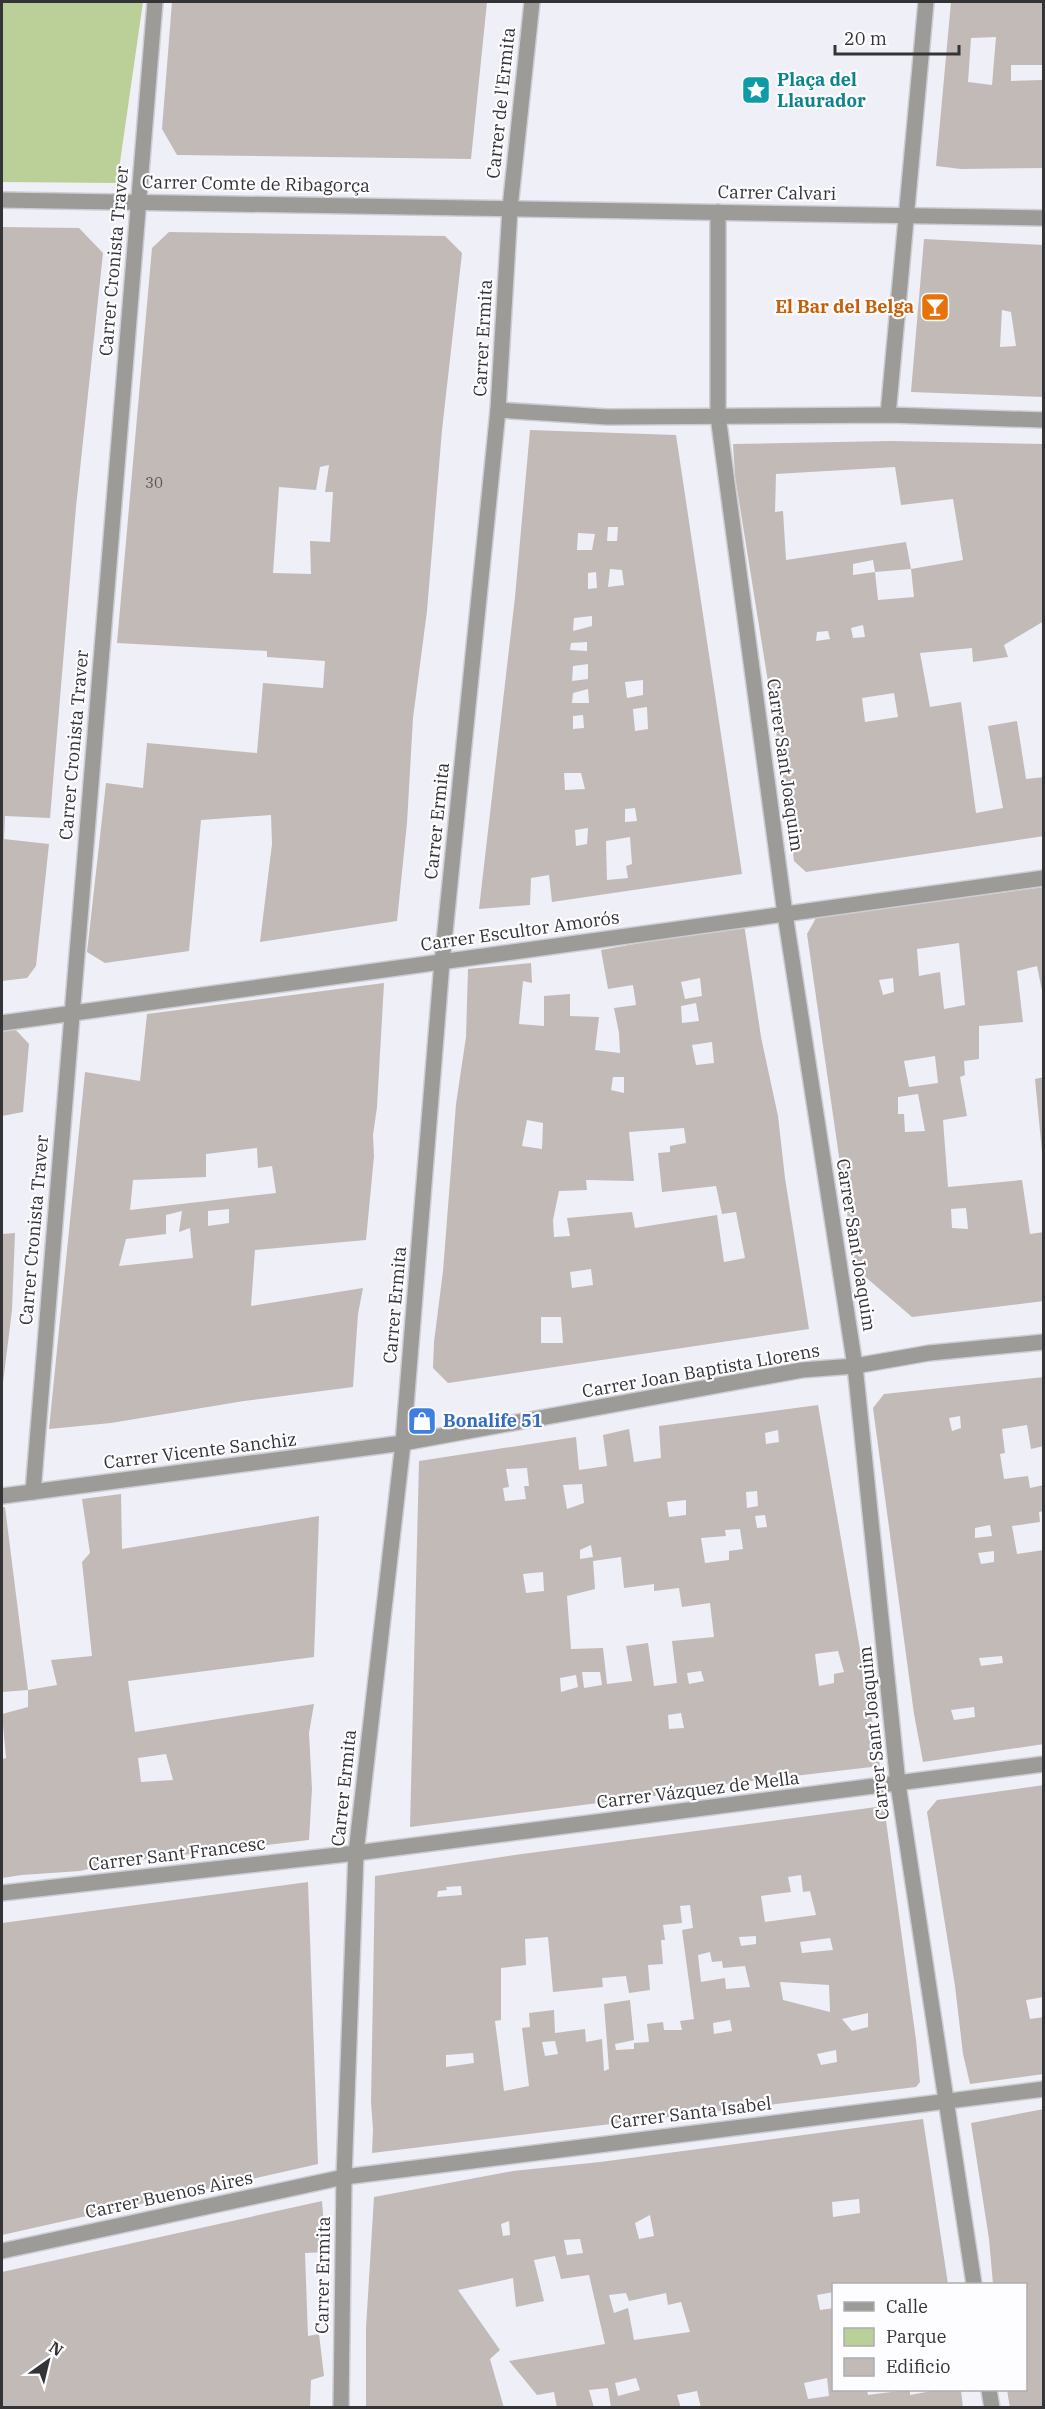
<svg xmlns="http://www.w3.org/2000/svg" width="1045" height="2409" font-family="'IBM Plex Serif',serif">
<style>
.green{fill:#bbd098}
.building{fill:#c2bab7;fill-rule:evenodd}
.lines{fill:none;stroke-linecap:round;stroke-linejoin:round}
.minor-casing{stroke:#cdcdd4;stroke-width:18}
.minor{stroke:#9c9b98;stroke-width:15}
.labels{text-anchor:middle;stroke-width:4.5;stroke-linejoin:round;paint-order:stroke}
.number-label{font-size:15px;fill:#585657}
.culture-label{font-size:18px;font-weight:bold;fill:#0d838f;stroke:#fdfdff;text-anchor:start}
.street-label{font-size:18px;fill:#343437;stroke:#fdfdff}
.food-label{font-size:18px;font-weight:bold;fill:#c56008;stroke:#fdfdff;text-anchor:end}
.shop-label{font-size:18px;font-weight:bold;fill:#366cbe;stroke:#fdfdff;text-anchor:start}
</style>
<rect width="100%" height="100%" fill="#efeff7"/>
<polygon class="green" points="2,2 143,2 117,183 2,182"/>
<g class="building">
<polygon points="172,2 487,2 471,159 177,155 162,129"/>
<path d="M951,2H1044V65H1011V81L1044,80V168L961,169L936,166ZM996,37L992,85L968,82L971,38Z"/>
<polygon points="2,227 79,228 103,253 76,507 50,818 5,816 4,839 49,844 36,966 27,978 2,981"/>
<path d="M169,232L445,236L462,253L442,430L427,611L413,718L407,823L397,921L260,942L272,844L271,815L201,820L189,951L105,963L87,952L106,783L143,788L147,743L257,753L263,683L323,688L325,661L267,657V651L117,643L152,248ZM329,465L325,492H333L330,542L310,541L311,574L273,573L279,487L316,490L320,467Z"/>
<path d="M924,239L1044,245V397L911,392ZM1002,310L1011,312L1016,346L1000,347Z"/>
<path d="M530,430L676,435L742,874L552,902L549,875L531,878L530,905L479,909L515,597ZM608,527H618L617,541H607ZM578,533L595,534L592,550H577ZM610,569L622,570L624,585L608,587ZM596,572L597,588L588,589V573ZM592,616V626L573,631L574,618ZM587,642V651L570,650L571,643ZM588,664V679L572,681L573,666ZM643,680V695L627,698L625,682ZM588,689L589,703H572L573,693ZM647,707L648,729L635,731L633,709ZM583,715L584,728L573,729V716ZM564,773H581L585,789L565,790ZM635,808L637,821L625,822V809ZM588,828L587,844L576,846L575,830ZM630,837L632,864L626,866L628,878L607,880L606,841Z"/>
<path d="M891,441L1044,444V621L1004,645L1008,657L973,662L972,648L920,653L930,707L961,702L976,813L1003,808L988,726L1017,721L1026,779L1044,777V836L806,872L794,861L781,763L735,476L733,444ZM895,467L901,505L953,499L963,560L911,569L914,597L878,600L875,572L853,575V564L873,560L875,572L911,569L906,542L786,560L783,511L775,512L776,474ZM863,625L865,637L853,638L851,628ZM828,631L830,639L816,641L817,632ZM894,693L898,717L865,722L862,698Z"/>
<path d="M1044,887V1001L1037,966L1017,971L1023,1022L979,1026V1059L964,1061L965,1075L960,1077L967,1116L943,1120L948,1187L1022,1180L1030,1234L1044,1232V1301L912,1317L855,1268L807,934L816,918ZM959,943L965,1005L944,1009L940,972L919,976L917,949ZM893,978L894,992L883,995L879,980ZM935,1056L938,1083L909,1087L904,1061ZM918,1094L925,1131L905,1132L904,1114H898V1097ZM966,1208L968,1229L952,1228L951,1209Z"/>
<path d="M744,924L761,1037L778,1116L785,1178L809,1329L448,1383L433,1368L434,1342L443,1271L456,1104L466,1037L468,969L531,963L532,983L523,981L519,1024L544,1026V996L570,994V1016L599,1017L595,1050L620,1053L619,1033L614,1008L636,1005L633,985L608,989L601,950ZM700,978L702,996L685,999L681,982ZM696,1003L699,1021L682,1023L681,1006ZM712,1042L714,1063L696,1065L692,1045ZM613,1077H624V1093L611,1090ZM527,1120L543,1123L542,1149L522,1146ZM684,1128L686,1143L670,1146V1152L658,1153L662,1192L716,1186L722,1214L736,1212L745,1258L724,1262L717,1215L635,1228L632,1212L567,1218L570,1236L554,1237L553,1220L559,1191L587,1190L586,1180L634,1181L629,1132ZM591,1269L593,1285L572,1288L570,1272ZM541,1317H561L563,1343H541Z"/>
<path d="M384,983L377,1107L373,1135L374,1156L366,1240L255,1250L251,1306L363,1288L358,1314L353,1387L244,1401L111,1423L49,1429L85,1072L140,1081L147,1014ZM257,1148L258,1168L272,1166L276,1193L130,1210L133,1180L206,1177V1154ZM229,1209V1223L208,1226V1211ZM182,1211L179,1232L190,1228L193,1258L119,1266L126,1239L166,1234V1215Z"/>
<polygon points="14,1028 29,1044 23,1112 2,1116 2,1030"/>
<polygon points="1044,1077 1044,1152 1042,1152 1035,1079"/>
<polygon points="15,1233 12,1310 2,1391 2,1234"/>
<path d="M1044,1377V1446L1031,1449L1027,1425L1002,1429L1005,1453L1000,1454L1004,1479L1028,1476L1030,1488L1044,1485V1511L1039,1512L1040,1522L1012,1526L1017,1554L1044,1550V1744L923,1762L914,1714L873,1408L884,1394ZM960,1416L961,1428L952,1431L949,1418ZM990,1525L992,1536L975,1538V1528ZM994,1551V1562L981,1564L978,1553ZM1002,1656L1003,1663L981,1666L979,1658ZM974,1707L975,1717L954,1720L951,1710Z"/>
<path d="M818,1405L880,1766L718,1785L693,1791L410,1827L419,1461L576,1437L579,1470L607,1466L603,1435L629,1429L634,1462L661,1458L659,1426ZM778,1430L779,1442L766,1444L765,1433ZM527,1468L529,1486H524L526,1499L505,1501L503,1488L509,1487L506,1469ZM582,1484L584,1503L567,1509L563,1485ZM757,1491L758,1506L747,1508L746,1492ZM686,1500V1515L669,1517L667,1502ZM765,1515L767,1527L757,1528L755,1516ZM740,1529L743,1549L729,1551V1560L705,1563L701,1538L726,1536L725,1530ZM591,1545L593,1557L580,1559V1550ZM621,1557L624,1588L654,1584V1591L679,1588L682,1607L710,1603L714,1637L672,1641L677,1683L654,1686L648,1643L626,1646L632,1681L607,1684L603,1648L571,1649L567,1596L595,1589L593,1561ZM543,1572L544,1591L526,1593L523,1574ZM838,1651L844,1672L834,1674V1683L819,1686L815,1654ZM701,1671L704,1681L689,1684L687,1673ZM582,1672H600L602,1685L584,1688ZM576,1675L578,1687L561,1692L560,1678ZM681,1713L684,1728L669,1729L668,1715Z"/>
<path d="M121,1494L122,1549L319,1516L314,1657L128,1681L135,1732L314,1704L309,1733L312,1789L309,1840L115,1863L80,1871L22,1875L2,1878V1759L6,1758L2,1714L28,1707V1690L2,1692V1507H5L28,1690L57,1685L51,1660L92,1656L82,1562L90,1553L82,1499ZM166,1754L173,1780L141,1782L138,1758Z"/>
<polygon points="1044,1785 1044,1997 1026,2000 1030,2019 1044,2017 1044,2074 970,2084 963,2054 955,1986 927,1812 937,1800"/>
<path d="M884,1806L916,2040L920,2082L916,2087L372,2153L373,2129L371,2102L375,1876L522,1854ZM801,1875L803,1892L810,1891L816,1915L765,1922L761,1896L791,1892L788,1877ZM461,1886L462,1895L437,1897L438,1891L447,1890L446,1887ZM690,1905L693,1928L682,1930L694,2019L680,2021L682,2030H664L663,2022L647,2024L649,2042L634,2043V2049L616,2050L615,2044L634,2040L630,2000L604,2004L609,2069L604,2071L602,2039L586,2042L585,2029L555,2033L554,2010L529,2013L530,2027L522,2028L529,2086L504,2091L495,2021L501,2020V1968L526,1965L525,1939L548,1937L553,1992L603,1987L602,1978L626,1976L629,1993L650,1990L648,1965L663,1964L661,1940H665L663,1925L682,1923L680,1906ZM756,1936V1944L741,1946L739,1937ZM830,1938L833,1950L802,1953L800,1942ZM710,1952L712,1962L722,1961L723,1968L745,1966L750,1987L726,1989L725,1978L701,1982L698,1955ZM780,1982L829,1985L830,2012L783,2000ZM868,2013V2027L852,2031L842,2019ZM730,2020L732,2031L714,2034L713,2023ZM555,2041L558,2054L545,2056L542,2042ZM836,2050L837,2062L821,2065L817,2054ZM473,2053L474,2063L446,2067V2055Z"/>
<polygon points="308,1882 318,2164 2,2235 2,1923"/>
<polygon points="1044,2109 1044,2408 1010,2408 1007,2390 1026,2390 1026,2284 993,2284 989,2239 971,2123"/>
<path d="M923,2119L948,2284H834V2292L817,2295L820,2310L834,2308V2390H867L868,2395L899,2391V2390H910V2395L937,2390H961L963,2408H701L697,2391L677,2395L681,2408H611L608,2388L589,2390L594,2408H557L554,2392L537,2395L509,2361L605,2344L589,2275L561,2279L555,2256L534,2260L544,2301L516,2307L513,2278L458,2290L500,2350L490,2359L504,2408H366V2328L374,2197L513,2171L600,2162ZM859,2199L860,2213L833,2217L832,2202ZM650,2215L654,2236L639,2239L635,2223ZM509,2221L510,2235L503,2236L501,2224ZM580,2239L583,2253L567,2255L564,2240ZM626,2293L629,2301L666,2293L668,2305L681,2302L690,2332L634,2340L628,2308L614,2313L609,2295ZM636,2378L640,2390L618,2396L615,2383ZM827,2378L829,2396L808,2399L804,2383Z"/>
<polygon points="322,2201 326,2252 305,2253 308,2336 319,2334 324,2376 311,2380 310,2408 2,2408 2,2272"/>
</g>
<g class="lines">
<g class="minor-casing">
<g id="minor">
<polyline points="2,200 1044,218"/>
<polyline points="718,212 718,416 785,914 855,1366 898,1784 974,2284"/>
<polyline points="498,410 607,417 888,415 1044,420"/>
<polyline points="888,415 926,2"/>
<polyline points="2,1023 1044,878"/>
<polyline points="33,1492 155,2"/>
<polyline points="2,1496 403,1443 802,1370 855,1366 929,1353 1044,1342"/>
<polyline points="2,1893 356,1853 1044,1764"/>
<polyline points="2,2251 344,2177 1044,2089"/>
<polyline points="989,2390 992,2408"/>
<polyline points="341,2408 344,2177 356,1853 403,1443 442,962 498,410 510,208 532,2"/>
</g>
</g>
<use href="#minor" class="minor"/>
</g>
<defs>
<g id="sight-square" transform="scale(1.5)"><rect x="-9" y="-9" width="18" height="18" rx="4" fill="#0f9aa8" stroke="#fdfdff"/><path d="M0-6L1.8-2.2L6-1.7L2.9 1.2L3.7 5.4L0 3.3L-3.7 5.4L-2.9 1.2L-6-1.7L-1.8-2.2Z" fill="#fff"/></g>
<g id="bar-square" transform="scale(1.5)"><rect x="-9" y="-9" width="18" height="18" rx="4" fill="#e8710a" stroke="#fdfdff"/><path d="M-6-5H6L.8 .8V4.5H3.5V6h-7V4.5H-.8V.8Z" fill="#fff"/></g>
<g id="shop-square" transform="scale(1.5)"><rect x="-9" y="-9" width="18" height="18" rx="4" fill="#3f7fe0" stroke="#fdfdff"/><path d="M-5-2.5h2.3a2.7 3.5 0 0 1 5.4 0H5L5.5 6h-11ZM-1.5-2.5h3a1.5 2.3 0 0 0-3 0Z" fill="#fff"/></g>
</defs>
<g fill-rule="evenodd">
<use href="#sight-square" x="756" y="90"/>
<use href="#bar-square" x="935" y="307"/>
<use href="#shop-square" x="422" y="1421"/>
</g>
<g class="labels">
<g class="number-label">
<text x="154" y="488">30</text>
</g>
<g class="culture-label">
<text x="777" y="86">Plaça del<tspan x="777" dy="21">Llaurador</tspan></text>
</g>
<g class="street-label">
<text transform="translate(501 103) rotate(-84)" y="6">Carrer de l'Ermita</text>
<text transform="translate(256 184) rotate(1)" y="6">Carrer Comte de Ribagorça</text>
<text transform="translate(777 193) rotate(1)" y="6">Carrer Calvari</text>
<text transform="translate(114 261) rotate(-85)" y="6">Carrer Cronista Traver</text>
<text transform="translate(483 338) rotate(-87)" y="6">Carrer Ermita</text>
<text transform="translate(74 745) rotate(-85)" y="6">Carrer Cronista Traver</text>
<text transform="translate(785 765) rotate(82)" y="6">Carrer Sant Joaquim</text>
<text transform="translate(437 821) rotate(-84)" y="6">Carrer Ermita</text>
<text transform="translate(520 931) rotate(-8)" y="6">Carrer Escultor Amorós</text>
<text transform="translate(34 1230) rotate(-85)" y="6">Carrer Cronista Traver</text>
<text transform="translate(856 1245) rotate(81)" y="6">Carrer Sant Joaquim</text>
<text transform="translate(395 1305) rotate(-85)" y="6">Carrer Ermita</text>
<text transform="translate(701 1371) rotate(-10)" y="6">Carrer Joan Baptista Llorens</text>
<text transform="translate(200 1451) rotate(-7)" y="6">Carrer Vicente Sanchiz</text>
<text transform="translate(874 1733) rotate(-96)" y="6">Carrer Sant Joaquim</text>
<text transform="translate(344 1788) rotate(-84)" y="6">Carrer Ermita</text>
<text transform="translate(698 1790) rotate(-7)" y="6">Carrer Vázquez de Mella</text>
<text transform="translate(177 1854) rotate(-7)" y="6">Carrer Sant Francesc</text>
<text transform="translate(691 2113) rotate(-7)" y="6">Carrer Santa Isabel</text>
<text transform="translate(169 2195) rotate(-12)" y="6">Carrer Buenos Aires</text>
<text transform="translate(323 2275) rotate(-89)" y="6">Carrer Ermita</text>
</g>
<g class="food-label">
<text x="914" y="313">El Bar del Belga</text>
</g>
<g class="shop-label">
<text x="443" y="1427">Bonalife 51</text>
</g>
</g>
<rect width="1045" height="2409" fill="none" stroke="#343437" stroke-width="6"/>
<rect x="832" y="2283" width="195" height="108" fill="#fdfdff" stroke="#adadaf" stroke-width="1.5"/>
<rect x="844" y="2302" width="30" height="9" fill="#9c9b98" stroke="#adadaf" stroke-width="1.5"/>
<text x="886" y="2313" font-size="18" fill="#343437">Calle</text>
<rect x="844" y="2328" width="30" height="18" fill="#bbd098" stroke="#adadaf" stroke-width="1.5"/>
<text x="886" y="2343" font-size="18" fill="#343437">Parque</text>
<rect x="844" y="2358" width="30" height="18" fill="#c2bab7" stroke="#adadaf" stroke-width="1.5"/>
<text x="886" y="2373" font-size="18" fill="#343437">Edificio</text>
<g transform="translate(48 2361) rotate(34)" stroke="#fdfdff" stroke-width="4.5" paint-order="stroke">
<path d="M0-4.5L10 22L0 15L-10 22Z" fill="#343437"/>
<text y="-9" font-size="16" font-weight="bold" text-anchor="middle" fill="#343437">N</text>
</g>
<path d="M835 45v9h124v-9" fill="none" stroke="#343437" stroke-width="3"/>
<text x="844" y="45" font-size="18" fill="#343437" stroke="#fdfdff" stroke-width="4.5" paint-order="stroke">20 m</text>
</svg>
